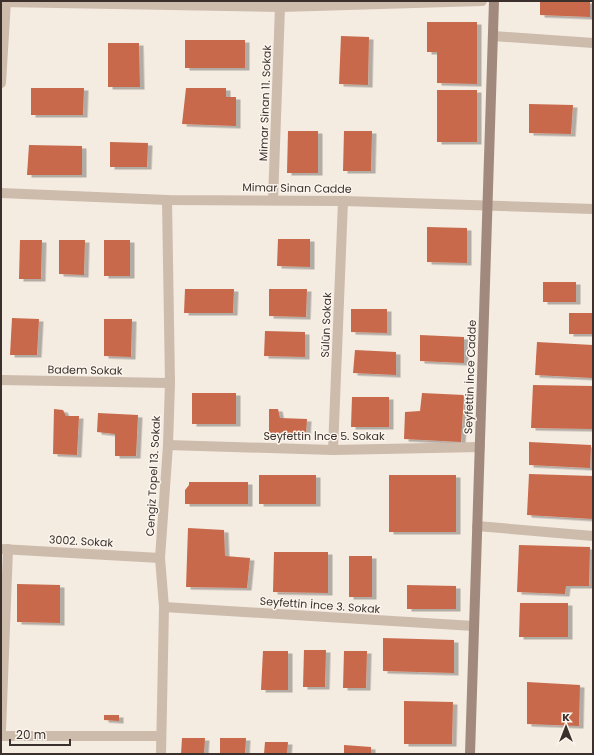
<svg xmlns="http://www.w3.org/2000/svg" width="594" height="755" font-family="Poppins,sans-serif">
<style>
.building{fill:#c8694b;filter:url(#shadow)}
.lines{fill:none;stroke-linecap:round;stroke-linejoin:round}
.minor{stroke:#cdbbac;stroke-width:10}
.secondary{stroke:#a18a7d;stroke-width:10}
.labels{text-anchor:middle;stroke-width:3;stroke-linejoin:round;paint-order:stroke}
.street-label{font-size:11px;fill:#3b302b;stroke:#fbf5ee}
</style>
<defs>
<filter id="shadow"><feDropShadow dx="4.5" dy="2.5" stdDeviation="0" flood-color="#0004"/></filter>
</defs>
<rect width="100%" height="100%" fill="#f4ebe1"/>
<g class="building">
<polygon points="540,1 590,1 590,17 540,15"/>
<polygon points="427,22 477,22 477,84 437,83 437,52 427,52"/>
<polygon points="341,36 369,37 368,85 339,84"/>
<rect x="185" y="40" width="60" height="28"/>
<polygon points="108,43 139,43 140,87 108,87"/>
<polygon points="31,88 84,88 83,115 31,115"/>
<polygon points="186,88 226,88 226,97 236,97 236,126 182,124"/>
<rect x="437" y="90" width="40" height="52"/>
<polygon points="529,104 573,105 571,134 529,133"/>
<polygon points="288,131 318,131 318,173 287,173"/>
<polygon points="344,131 372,131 371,171 343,171"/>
<polygon points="110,142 148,143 147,167 110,167"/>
<polygon points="29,145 82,146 82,175 27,175"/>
<polygon points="427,227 467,228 467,263 427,262"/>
<polygon points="278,239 310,239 310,267 277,266"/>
<polygon points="20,240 42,240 41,279 19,279"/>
<polygon points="59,240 85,240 84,275 59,274"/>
<rect x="104" y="240" width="26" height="36"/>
<rect x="543" y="282" width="33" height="20"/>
<polygon points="185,289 234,289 233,313 184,313"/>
<polygon points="269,289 307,289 306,317 269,316"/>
<polygon points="351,309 387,309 387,333 351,332"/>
<rect x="569" y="313" width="24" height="21"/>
<polygon points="12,318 39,319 37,355 10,355"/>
<polygon points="104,319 132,319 131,357 104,356"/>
<polygon points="265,331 305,332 305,357 264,356"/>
<polygon points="420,335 464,337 464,363 420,361"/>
<polygon points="537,342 593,345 593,378 535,375"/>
<polygon points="355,350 396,352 396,375 353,373"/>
<polygon points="533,385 593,386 592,429 531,428"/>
<rect x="192" y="393" width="44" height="31"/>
<polygon points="422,393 464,395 461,442 404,439 405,412 420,411"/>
<polygon points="352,397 389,397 389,427 351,427"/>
<polygon points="54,409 63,410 66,416 79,416 77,455 53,454"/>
<polygon points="269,409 278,409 280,418 307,419 306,434 269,433"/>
<polygon points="98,413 138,415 136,456 115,456 115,434 97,432"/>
<polygon points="529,442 591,445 590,468 529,465"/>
<polygon points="529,474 593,476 593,519 527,515"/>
<rect x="259" y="475" width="57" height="29"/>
<rect x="389" y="475" width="67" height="57"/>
<polygon points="189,482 248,482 248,504 185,504 185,490 189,485"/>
<polygon points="188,528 224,530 225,556 250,558 247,588 186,587"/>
<polygon points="519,545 590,547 589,586 566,586 565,594 517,592"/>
<polygon points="274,552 328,552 328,593 273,592"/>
<rect x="349" y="556" width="23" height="41"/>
<polygon points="17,584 60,585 60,623 17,622"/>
<polygon points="407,585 456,586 456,609 407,609"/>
<polygon points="520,603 568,603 568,637 519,637"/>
<polygon points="383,638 454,640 454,673 383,671"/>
<polygon points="304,650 326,650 325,687 303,687"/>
<polygon points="263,651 288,651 288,690 261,690"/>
<polygon points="344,651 367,651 366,688 343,688"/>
<polygon points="527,682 580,685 579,726 527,724"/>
<polygon points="404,701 453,702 452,744 404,744"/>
<polygon points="104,715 119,715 119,721 104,720"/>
<polygon points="182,738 205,738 204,754 181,754"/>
<polygon points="220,738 246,738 245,754 220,754"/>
<polygon points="265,742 288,742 287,754 264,754"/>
<polygon points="344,745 371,747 371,754 344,754"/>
</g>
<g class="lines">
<g class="minor">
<polyline points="1,2 280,7 482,1"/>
<polyline points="493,36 593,43"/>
<polyline points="1,83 6,1"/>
<polyline points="1,193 167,200 343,201 593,209"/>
<polyline points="273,200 280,7"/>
<polyline points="1,380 170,383"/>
<polyline points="168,445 333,450 480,447"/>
<polyline points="333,450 343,201"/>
<polyline points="477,526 593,536"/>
<polyline points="1,549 160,558"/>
<polyline points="164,607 474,626"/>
<polyline points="1,730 8,549"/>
<polyline points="1,736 160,736"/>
<polyline points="161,754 164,607 160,558 168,445 170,383 167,200"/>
</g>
<polyline class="secondary" points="470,754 494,1"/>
</g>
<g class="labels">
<g class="street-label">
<text transform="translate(265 103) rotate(-88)" y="4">Mimar Sinan 11. Sokak</text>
<text transform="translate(297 188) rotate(1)" y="4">Mimar Sinan Cadde</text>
<text transform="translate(326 325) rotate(-88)" y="4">Sülün Sokak</text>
<text transform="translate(85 370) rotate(1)" y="4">Badem Sokak</text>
<text transform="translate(470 377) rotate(-88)" y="4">Seyfettin İnce Cadde</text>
<text x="324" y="440">Seyfettin İnce 5. Sokak</text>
<text transform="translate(153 476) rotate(-87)" y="4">Cengiz Topel 13. Sokak</text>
<text transform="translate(81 541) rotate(3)" y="4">3002. Sokak</text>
<text transform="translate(320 605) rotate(4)" y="4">Seyfettin İnce 3. Sokak</text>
</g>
</g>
<rect width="594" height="755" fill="none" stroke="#3b302b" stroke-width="4"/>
<g transform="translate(566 727)" stroke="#fbf5ee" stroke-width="3" paint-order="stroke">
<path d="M0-3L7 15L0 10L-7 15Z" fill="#3b302b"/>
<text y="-6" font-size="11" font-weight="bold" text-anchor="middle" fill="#3b302b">K</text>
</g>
<path d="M10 739v6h60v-6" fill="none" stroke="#3b302b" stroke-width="2"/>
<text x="16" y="739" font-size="12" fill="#3b302b" stroke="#fbf5ee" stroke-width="3" paint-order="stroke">20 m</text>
</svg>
